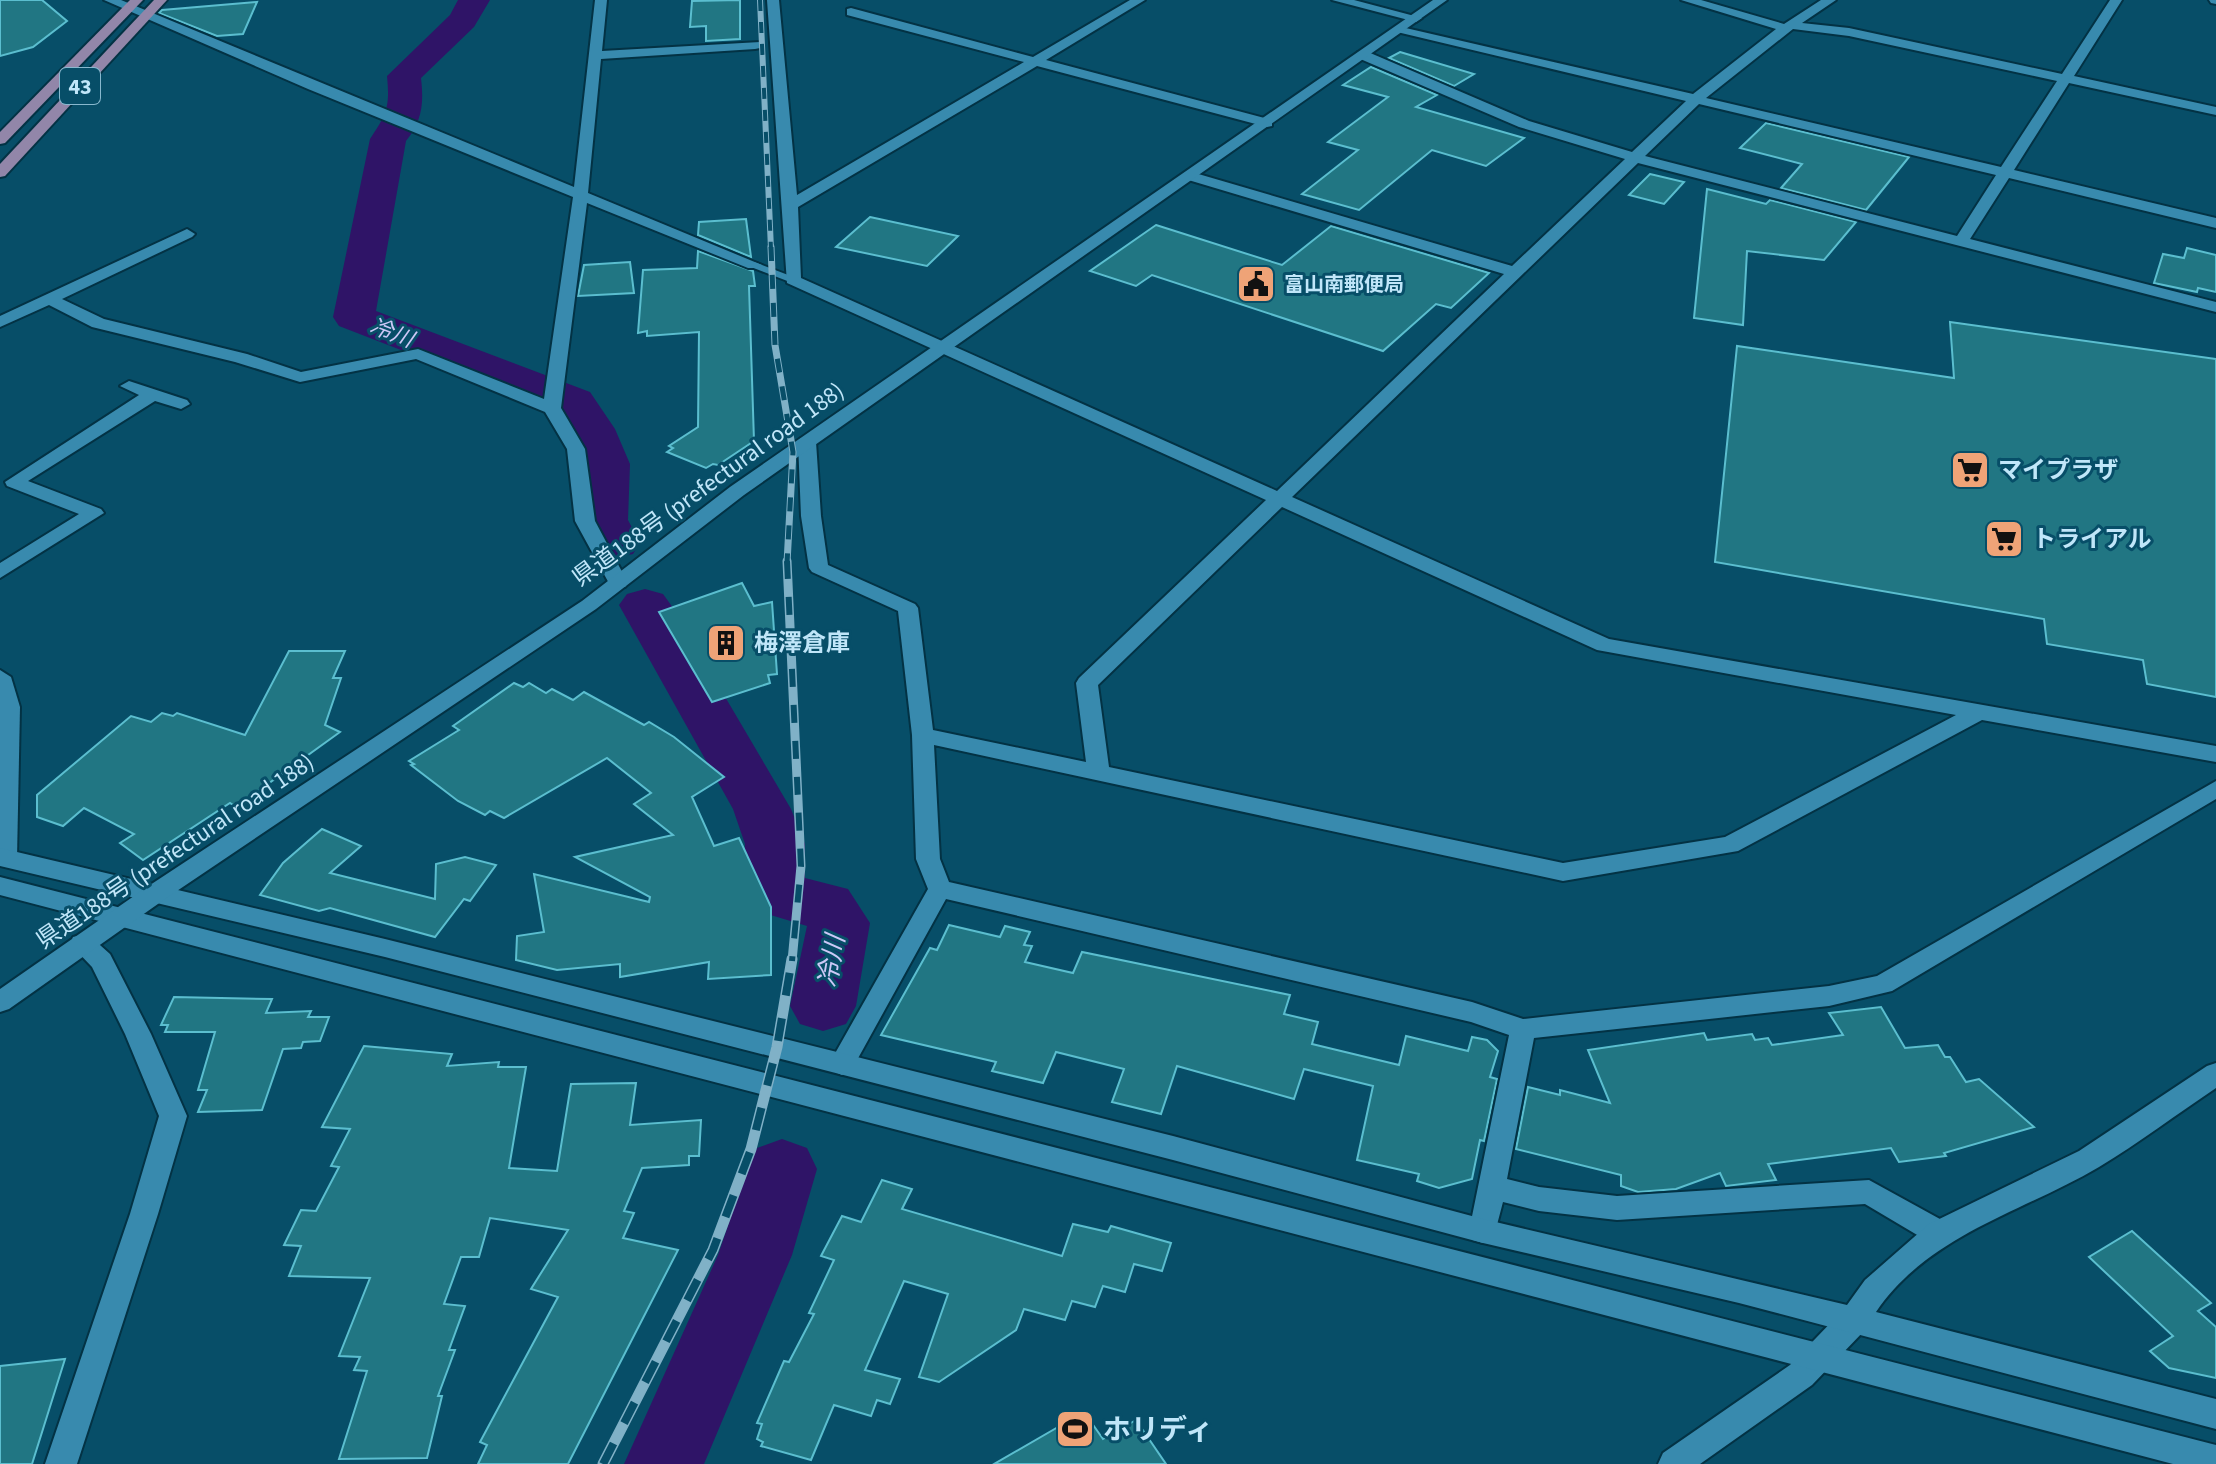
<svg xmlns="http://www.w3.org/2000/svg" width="2216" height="1464" font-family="'Source Sans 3','Noto Sans JP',sans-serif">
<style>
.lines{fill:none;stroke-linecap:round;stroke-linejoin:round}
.river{fill:#2f1467;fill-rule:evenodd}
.building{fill:#217683;stroke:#5bbecf;stroke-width:2}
.service-casing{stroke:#033244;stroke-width:4}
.minor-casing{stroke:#033244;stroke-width:4}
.tertiary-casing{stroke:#033244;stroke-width:4}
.secondary-casing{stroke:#033244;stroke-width:4}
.primary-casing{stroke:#033244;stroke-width:4}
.service{fill:#388aae;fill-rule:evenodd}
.minor{fill:#388aae;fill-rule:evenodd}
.tertiary{fill:#388aae;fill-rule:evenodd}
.secondary{fill:#388aae;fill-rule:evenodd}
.primary{fill:#9286a9;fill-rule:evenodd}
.rail-far3-casing{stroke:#80b1c7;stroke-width:6}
.rail-far2-casing{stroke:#80b1c7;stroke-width:7}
.rail-far1-casing{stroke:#80b1c7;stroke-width:9}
.rail-casing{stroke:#80b1c7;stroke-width:11}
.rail-far3{stroke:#074e68;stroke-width:4;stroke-dasharray:11;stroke-linecap:butt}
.rail-far2{stroke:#074e68;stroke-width:5;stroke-dasharray:14;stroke-linecap:butt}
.rail-far1{stroke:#074e68;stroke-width:6;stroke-dasharray:18;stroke-linecap:butt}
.rail{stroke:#074e68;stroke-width:8;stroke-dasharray:23;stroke-linecap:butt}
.labels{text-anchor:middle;stroke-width:6;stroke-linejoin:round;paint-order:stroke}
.far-poi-label{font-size:20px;font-weight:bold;fill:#c0e6f9;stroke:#074e68;text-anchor:start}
.shield{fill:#074e68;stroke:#88b8ce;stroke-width:2}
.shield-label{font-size:22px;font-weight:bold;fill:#c0e6f9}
.far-water-label{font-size:22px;font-style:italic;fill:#cdc8f7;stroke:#074e68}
.poi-label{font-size:24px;font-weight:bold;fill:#c0e6f9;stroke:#074e68;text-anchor:start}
.street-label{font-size:24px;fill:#c0e6f9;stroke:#074e68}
.water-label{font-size:26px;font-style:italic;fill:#cdc8f7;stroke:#074e68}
.near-poi-label{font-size:28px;font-weight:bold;fill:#c0e6f9;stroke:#074e68;text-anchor:start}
</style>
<rect width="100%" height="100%" fill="#074e68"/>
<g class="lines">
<g class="river">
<path d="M458,0H490L474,27L421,78C424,104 422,121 406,141L376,311L590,392L615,429L630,464L628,520L640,543L633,554L615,558L597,554L580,520L584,464L569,429L558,411L339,326L333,317L370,139C387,114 390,107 387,76L450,15Z"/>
<polygon points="645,589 663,594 671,605 791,809 805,844 805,878 848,889 870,923 856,1006 846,1024 823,1031 800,1024 790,1006 807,926 764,913 753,903 744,887 745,844 733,809 619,605 627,594"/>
<polygon points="782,1139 807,1148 817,1169 792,1255 704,1464 624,1464 718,1255 747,1169 757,1148"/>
</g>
</g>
<g class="building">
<polygon points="0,0 42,0 67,21 33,47 0,56"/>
<polygon points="740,0 740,39 706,41 706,26 690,27 692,1"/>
<polygon points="257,2 243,34 217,36 159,13 162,10"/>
<polygon points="1400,52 1474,74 1454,86 1389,58"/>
<polygon points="1371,67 1437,95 1416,107 1524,138 1486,166 1432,150 1359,210 1302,194 1358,150 1328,142 1388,97 1343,85"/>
<polygon points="1766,123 1909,157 1866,210 1781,188 1802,164 1740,148"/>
<polygon points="1650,174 1684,182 1664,204 1629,195"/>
<polygon points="1707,189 1766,204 1770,200 1856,222 1824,260 1747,251 1743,325 1694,318"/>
<polygon points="870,217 958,236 927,266 836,247"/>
<polygon points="746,219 751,257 698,235 699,222"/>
<polygon points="1156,225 1282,265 1331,226 1489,273 1451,308 1436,304 1383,351 1152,275 1136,286 1090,271"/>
<polygon points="2187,248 2216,255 2216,292 2198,288 2197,292 2154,283 2163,254 2184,258"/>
<polygon points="698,251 753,271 755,286 749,286 754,441 718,465 713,464 706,468 667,452 673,448 669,446 698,427 699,332 647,336 647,331 638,333 643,270 697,268"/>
<polygon points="630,262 634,293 578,296 584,265"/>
<polygon points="1950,322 2216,359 2216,697 2147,684 2143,660 2047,644 2044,619 1715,562 1737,346 1954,378"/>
<polygon points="742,583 754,606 772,602 777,674 768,675 770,683 712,702 659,612"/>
<polygon points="289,651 345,651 333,678 341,678 325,725 340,732 236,807 230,803 143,860 120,843 134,834 84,808 63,826 37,817 37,795 131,716 151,722 162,713 173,716 177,713 245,735"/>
<polygon points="514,683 523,687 529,683 546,693 552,689 573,700 584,692 644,725 649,722 674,737 724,777 692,797 714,846 739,838 771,907 771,975 708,979 709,962 620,977 620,964 557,970 516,960 517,936 544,932 534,874 649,902 650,897 575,857 673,835 634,804 651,793 607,758 504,818 490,811 485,815 458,801 411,765 414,764 409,761 459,730 453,726"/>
<polygon points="322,829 361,846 330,873 435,899 436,864 465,857 496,865 470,901 464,899 435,937 330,908 319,911 260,895 283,863"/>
<polygon points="949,925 1000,937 1005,926 1030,932 1024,945 1032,946 1025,962 1073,973 1082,952 1290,995 1284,1014 1318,1022 1312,1044 1399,1065 1406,1036 1468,1051 1472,1037 1487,1040 1498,1051 1490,1077 1497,1079 1484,1141 1480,1140 1472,1179 1439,1188 1417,1181 1419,1174 1357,1160 1373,1086 1304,1069 1294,1099 1177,1066 1161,1114 1112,1102 1124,1069 1056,1052 1043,1083 992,1071 996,1062 881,1035 930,948 937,950"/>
<polygon points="174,997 272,999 266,1013 311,1011 308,1017 329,1017 320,1041 303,1042 301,1048 283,1049 262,1110 198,1112 207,1090 198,1090 215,1032 165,1032 168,1025 161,1025"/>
<polygon points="1881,1007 1905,1048 1938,1045 1945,1057 1950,1057 1966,1082 1979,1079 2034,1127 1944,1153 1946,1156 1899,1162 1891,1148 1768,1164 1776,1180 1726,1186 1720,1173 1676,1189 1638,1192 1621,1186 1621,1175 1516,1149 1528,1087 1560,1095 1560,1090 1610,1103 1588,1050 1704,1033 1707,1040 1752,1034 1755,1040 1768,1038 1772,1045 1843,1035 1829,1013"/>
<polygon points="364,1046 452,1054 447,1066 499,1062 498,1067 526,1067 509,1168 557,1171 571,1084 636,1083 630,1125 701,1120 699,1156 689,1156 689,1165 642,1168 624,1211 634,1213 623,1238 678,1250 568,1464 478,1464 487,1445 480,1442 558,1297 531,1289 568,1230 490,1218 479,1257 461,1257 444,1304 465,1306 449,1350 455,1350 438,1396 442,1396 427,1458 339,1459 367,1371 354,1370 360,1357 339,1356 370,1278 289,1276 301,1246 284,1245 301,1210 316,1211 339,1167 331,1166 350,1129 322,1127"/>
<polygon points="882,1180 912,1189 902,1209 1062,1256 1073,1224 1108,1232 1111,1226 1171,1243 1162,1271 1134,1264 1125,1292 1103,1286 1095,1307 1072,1301 1065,1320 1024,1309 1016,1330 939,1382 919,1377 948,1294 904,1281 865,1370 900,1379 890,1404 877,1400 871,1416 834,1405 811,1460 761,1446 763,1442 757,1439 762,1424 757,1423 784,1361 789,1362 814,1314 809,1313 834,1260 821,1256 842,1216 861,1222"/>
<polygon points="2132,1231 2211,1303 2198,1311 2216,1327 2216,1378 2169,1368 2150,1351 2173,1336 2089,1257"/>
<polygon points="65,1359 32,1464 0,1464 0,1366"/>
<polygon points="1084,1412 1103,1439 1136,1420 1166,1464 994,1464"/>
</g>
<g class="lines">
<g class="service-casing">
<polygon id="service" points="754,262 796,278 797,280 790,282 751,267 751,263"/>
</g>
<g class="minor-casing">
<g id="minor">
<polygon points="104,0 121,0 574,187 595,0 607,0 602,51 760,42 760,48 755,49 601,59 588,193 762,265 760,268 748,268 587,203 561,408 585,449 595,521 628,583 625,587 611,587 575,521 567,449 545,412 416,359 300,382 235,362 92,327 49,305 0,327 0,316 187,229 195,234 192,237 62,299 104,319 247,354 301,372 418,349 544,399 573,197 308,89"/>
<path d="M767,0H779L797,195L1024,62L847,15V9L851,8L1033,57L1130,0H1145L1046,60L1272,120V126L1267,127L1037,66L798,207L801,278L1277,491L1504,274L1185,179V173H1195L1512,266L1625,159L1519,127L1358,58V52H1368L1529,121L1632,152L1686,101L1397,32V26L1693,94L1776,29L1681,0H1701L1784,24L1821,0H1836L1802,23L1849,28L2062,74L2110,0H2122L2074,76L2216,107V115L2069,83L2014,170L2216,218V228L2009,178L1970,239L2216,302V312L1638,163L1292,497L1609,639L2216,746V762L1982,720L1738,851L1563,881L934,745L940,859L949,882L1472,1002L1523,1019L1829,986L1877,976L2216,781V799L1892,991L1829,1006L1534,1038L1507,1179L1539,1187L1617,1196L1869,1180L1949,1224L1953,1233L1949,1242L1939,1245L1929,1242L1865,1204L1617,1220L1539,1211L1503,1202L1493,1240L1483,1243L1473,1240L1469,1231L1509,1035L1471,1022L946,899L851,1071L842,1075L833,1071L829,1064L833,1057L928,889L916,859L912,735L898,611L812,572L809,568L801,516L798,442L801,438H813L816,442L821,516L828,565L915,604L918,608L933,730L1086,762L1076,683L1079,678L1266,500L787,283ZM1793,29L1849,36L2057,81L2001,167L1706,98ZM1699,104L1996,175L1957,236L1645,156ZM1282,507L1597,650L1956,715L1725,837L1563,863L1109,767L1098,685Z"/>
<polygon points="1332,0 1354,0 1422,18 1416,22"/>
<polygon points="129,381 187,400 190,404 181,409 155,401 28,481 101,509 104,513 0,578 0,563 79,514 7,486 5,482 139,395 120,386"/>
<polygon points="0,670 11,677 20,707 17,858 13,864 0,865"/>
<polygon points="82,935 91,937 110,954 151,1034 187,1116 158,1214 77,1464 45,1464 130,1214 159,1116 125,1034 92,967 70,944 73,937"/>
<polygon points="1853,1308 1864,1311 1868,1321 1864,1331 1812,1385 1700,1464 1658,1464 1663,1453 1790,1365 1842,1311"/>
</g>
</g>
<g class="tertiary-casing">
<g id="tertiary">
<polygon points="2209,0 2216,0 2216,4 2211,3"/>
<path d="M0,848L385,939L1173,1136L1483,1219L1847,1305L1865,1280L1929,1224L2079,1151L2207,1066L2216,1063V1088C2177,1114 2139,1143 2099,1167C2023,1212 1928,1235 1876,1312L2216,1399V1429L1739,1303L1483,1243L1173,1160L385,957L0,866Z"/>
<polygon points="0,877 2216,1445 2216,1464 2173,1464 0,895"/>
</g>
</g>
<g class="secondary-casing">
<polygon id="secondary" points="1433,0 1447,0 744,495 596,609 165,899 9,1009 0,1012 0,989 147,887 582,601 730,487"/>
</g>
<g class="primary-casing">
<g id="primary">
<polygon points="130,0 143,0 5,143 0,144 0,132"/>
<polygon points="154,0 167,0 5,176 0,177 0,164"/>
</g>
</g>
<use href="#service" class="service"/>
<use href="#minor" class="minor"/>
<use href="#tertiary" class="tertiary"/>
<use href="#secondary" class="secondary"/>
<use href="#primary" class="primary"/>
<g class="rail-far3-casing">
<polyline id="rail-far3" points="760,0 771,249"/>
</g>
<g class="rail-far2-casing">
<polyline id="rail-far2" points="771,247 775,345 793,452 787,563"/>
</g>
<g class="rail-far1-casing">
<polyline id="rail-far1" points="787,561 801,866 792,961"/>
</g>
<g class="rail-casing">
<polyline id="rail" points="603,1464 713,1250 751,1149 777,1047 792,959"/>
</g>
<use href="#rail-far3" class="rail-far3"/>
<use href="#rail-far2" class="rail-far2"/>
<use href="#rail-far1" class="rail-far1"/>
<use href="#rail" class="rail"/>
</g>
<defs>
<g id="civic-square" transform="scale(2)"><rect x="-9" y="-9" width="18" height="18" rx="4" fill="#efa377" stroke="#074e68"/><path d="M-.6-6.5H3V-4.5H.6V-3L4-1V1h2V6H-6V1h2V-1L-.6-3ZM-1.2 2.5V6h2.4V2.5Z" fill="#111"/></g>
<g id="supermarket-square" transform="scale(2)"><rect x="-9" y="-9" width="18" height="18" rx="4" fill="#efa377" stroke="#074e68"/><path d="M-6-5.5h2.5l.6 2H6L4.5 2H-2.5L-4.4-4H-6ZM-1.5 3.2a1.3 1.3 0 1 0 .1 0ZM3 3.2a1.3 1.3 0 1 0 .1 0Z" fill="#111"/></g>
<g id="building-square" transform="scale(2)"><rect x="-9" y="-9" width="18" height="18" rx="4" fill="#efa377" stroke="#074e68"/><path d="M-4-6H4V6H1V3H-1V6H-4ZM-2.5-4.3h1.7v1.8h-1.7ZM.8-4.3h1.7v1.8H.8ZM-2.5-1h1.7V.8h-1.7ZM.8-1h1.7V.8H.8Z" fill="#111"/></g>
<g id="stadium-square" transform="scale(2)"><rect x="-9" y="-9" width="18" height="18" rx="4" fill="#efa377" stroke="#074e68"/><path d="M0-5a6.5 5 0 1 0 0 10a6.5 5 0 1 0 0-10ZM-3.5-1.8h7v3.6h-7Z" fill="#111"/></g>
</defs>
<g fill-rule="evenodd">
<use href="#civic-square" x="1256" y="284"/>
<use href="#supermarket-square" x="1970" y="470"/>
<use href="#supermarket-square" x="2004" y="539"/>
<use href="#building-square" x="726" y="643"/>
<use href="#stadium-square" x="1075" y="1429"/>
</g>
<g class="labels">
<g class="far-poi-label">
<text x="1284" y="291">富山南郵便局</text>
</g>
<rect class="shield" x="60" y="68" width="40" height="36" rx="6"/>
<g class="shield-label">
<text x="80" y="94">43</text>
</g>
<g class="far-water-label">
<text transform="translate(392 332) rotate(21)" y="8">冷川</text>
</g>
<g class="poi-label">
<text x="1998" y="478">マイプラザ</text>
<text x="2032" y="547">トライアル</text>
<text x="754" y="651">梅澤倉庫</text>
</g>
<g class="street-label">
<text transform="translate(708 484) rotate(-36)" y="8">県道188号 (prefectural road 188)</text>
<text transform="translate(175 851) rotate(-34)" y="8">県道188号 (prefectural road 188)</text>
</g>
<g class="water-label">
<text transform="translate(831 961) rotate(-80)" y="9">冷川</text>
</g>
<g class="near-poi-label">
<text x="1103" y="1439">ホリディ</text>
</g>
</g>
</svg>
